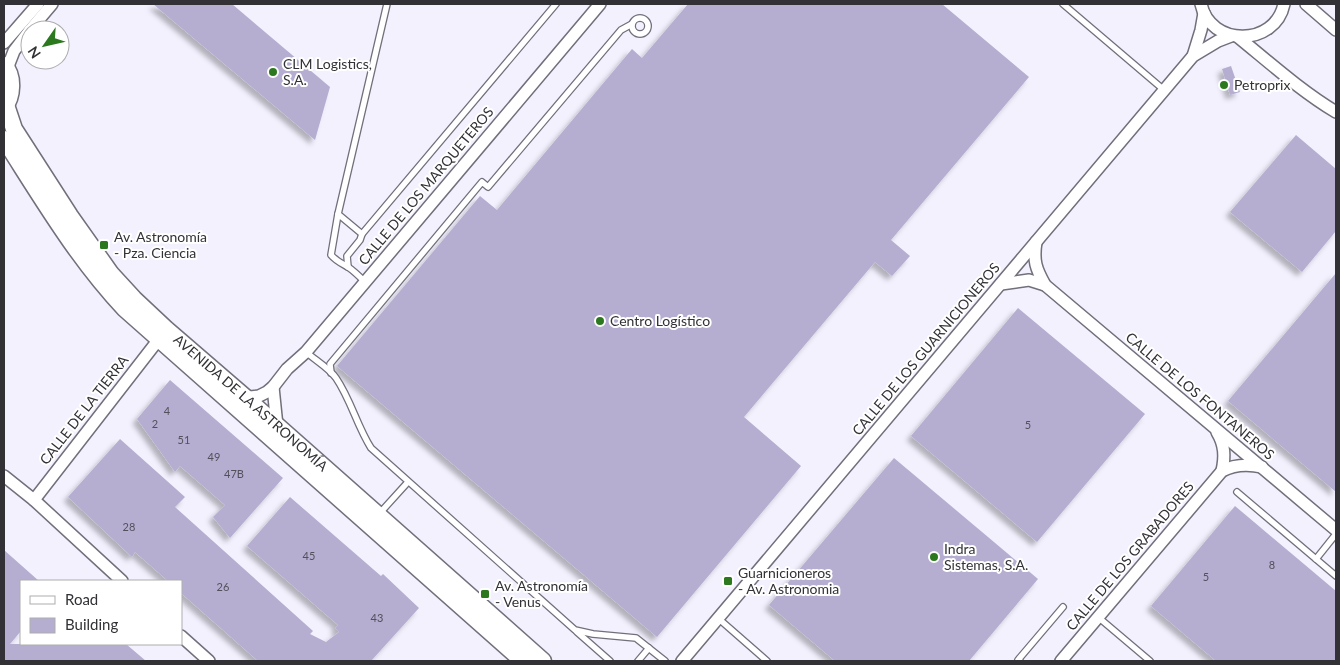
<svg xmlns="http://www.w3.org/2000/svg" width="1340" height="665" font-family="Lato,sans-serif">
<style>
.building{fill:#b5aed0;filter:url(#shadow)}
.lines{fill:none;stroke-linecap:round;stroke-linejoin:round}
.lane-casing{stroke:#716f7a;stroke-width:8}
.street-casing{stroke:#716f7a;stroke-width:14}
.secondary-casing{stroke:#716f7a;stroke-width:19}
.lane{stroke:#fff;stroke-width:5.5}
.street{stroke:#fff;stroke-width:11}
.secondary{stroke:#fff;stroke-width:16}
.poi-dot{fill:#2b781f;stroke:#fff;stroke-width:2}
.labels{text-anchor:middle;stroke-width:4;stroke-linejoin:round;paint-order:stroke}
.number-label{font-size:11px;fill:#53505c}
.poi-label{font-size:14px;fill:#323136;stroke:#fff;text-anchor:start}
.street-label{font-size:14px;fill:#323136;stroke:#fff}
</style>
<defs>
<filter id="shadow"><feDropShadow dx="-4.5" dy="4.5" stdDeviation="2.5" flood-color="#0004"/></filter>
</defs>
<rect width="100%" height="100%" fill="#f3f1fe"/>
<g class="building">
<polygon points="153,4 232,4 330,87 315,140"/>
<polygon points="688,4 942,4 1029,77 891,240 910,256 892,276 875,262 744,417 801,466 657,637 337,366 480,196 497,210 632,49 642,58"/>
<polygon points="1231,66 1240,92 1230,95 1222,69"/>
<polygon points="1296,135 1336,169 1336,231 1302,272 1230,212"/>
<polygon points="1336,273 1336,492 1228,401"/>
<polygon points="1018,308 1145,414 1037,542 911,436"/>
<polygon points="170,380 283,478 230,538 213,517 225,505 180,466 175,472 137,419"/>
<polygon points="120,439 185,497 175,507 313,631 310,634 326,642 339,632 335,628 338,625 247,546 290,497 381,576 383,574 419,608 371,661 258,661 181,593 181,581 168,581 135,552 132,557 68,497"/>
<polygon points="894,458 1038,579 969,661 835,661 769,605"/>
<polygon points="1235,506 1336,591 1336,661 1216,661 1151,606"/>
<polygon points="4,550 39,581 21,581 21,631 10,644 126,644 146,661 4,661"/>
</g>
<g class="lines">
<g class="lane-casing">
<g id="lane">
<polyline points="387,4 338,214 362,234 556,4"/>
<polyline points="1063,4 1164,90"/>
<circle cx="640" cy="26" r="8"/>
<path d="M338,214L331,255C336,261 341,263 348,267C354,271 360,277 365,282"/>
<polyline points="348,267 347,256 360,240 362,234"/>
<path d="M306,352C315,360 329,368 336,378C351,400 357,426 371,448L575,630L593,634L636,638L665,661"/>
<polyline points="331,373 330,364 482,182 488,187 621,30 632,24"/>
<polyline points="1237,492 1336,576"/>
<polyline points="379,514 408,482"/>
<polyline points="1316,559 1336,534"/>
<polyline points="1098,617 1150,661"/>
<polyline points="719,619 767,661"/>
<polyline points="577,632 610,661"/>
<polyline points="638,661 649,648"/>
<polyline points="1020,661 1018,660 1063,607"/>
</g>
</g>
<g class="street-casing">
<g id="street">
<path d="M1201,4C1210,47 1275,47 1284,4"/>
<polyline points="1306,4 1336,30"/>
<polyline points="30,30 52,4"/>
<path d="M1238,37C1270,63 1301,91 1336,112"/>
<polyline points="4,43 38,4"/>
<polyline points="1193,56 1201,30 1204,13"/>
<polyline points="7,69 14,51 30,30"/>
<path d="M1036,242C1033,261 1036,269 1045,285L1336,530"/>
<polyline points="1001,284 1029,280 1045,285"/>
<polyline points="273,387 277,426"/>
<polyline points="242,398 259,396 267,392 273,387 287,369 306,352 600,4"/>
<path d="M1217,432C1225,445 1225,457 1222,471"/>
<polyline points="4,476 34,500 122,581"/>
<polyline points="34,500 159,339 160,333"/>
<polyline points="181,636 209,661"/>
<polyline points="682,661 1193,56 1218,41 1231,36"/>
<path d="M1061,661L1222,471C1235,464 1248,464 1262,467"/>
</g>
</g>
<g class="secondary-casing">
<g id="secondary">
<path d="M4,65C14,76 13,96 4,108"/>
<path id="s1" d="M6,105L14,129L70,216L111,274L134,299L166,329L246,398L543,661"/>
<path d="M4,139C42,198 77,258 125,309L523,661"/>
</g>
</g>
<use href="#lane" class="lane"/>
<use href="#street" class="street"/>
<use href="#secondary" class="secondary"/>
</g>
<g class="poi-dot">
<circle cx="273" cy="72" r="5"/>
<circle cx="1224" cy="85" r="5"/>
<rect x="99" y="240" width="10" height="10" rx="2.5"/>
<circle cx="600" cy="321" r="5"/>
<circle cx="934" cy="557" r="5"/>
<rect x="723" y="576" width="10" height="10" rx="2.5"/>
<rect x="480" y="589" width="10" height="10" rx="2.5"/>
</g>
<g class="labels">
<g class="number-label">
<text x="167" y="415">4</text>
<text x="155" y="428">2</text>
<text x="1028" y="429">5</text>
<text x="184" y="444">51</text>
<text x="214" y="461">49</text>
<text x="234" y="478">47B</text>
<text x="129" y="531">28</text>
<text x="309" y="560">45</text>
<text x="1272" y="569">8</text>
<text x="1206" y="581">5</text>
<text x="223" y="591">26</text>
<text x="377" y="622">43</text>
</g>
<g class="poi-label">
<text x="283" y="69">CLM Logistics,<tspan x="283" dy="16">S.A.</tspan></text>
<text x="1234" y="90">Petroprix</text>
<text x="114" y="242">Av. Astronomía<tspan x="114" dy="16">- Pza. Ciencia</tspan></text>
<text x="610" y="326">Centro Logístico</text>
<text x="944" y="554">Indra<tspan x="944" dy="16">Sistemas, S.A.</tspan></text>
<text x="738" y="578">Guarnicioneros<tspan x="738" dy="16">- Av. Astronomia</tspan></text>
<text x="495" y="591">Av. Astronomía<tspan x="495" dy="16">- Venus</tspan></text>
</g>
<g class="street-label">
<text transform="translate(426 186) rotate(-50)" y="5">CALLE DE LOS MARQUETEROS</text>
<text transform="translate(926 349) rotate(-50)" y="5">CALLE DE LOS GUARNICIONEROS</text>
<text transform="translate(1200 396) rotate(40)" y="5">CALLE DE LOS FONTANEROS</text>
<text dy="5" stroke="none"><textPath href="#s1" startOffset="390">AVENIDA DE LA ASTRONOMÍA</textPath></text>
<text transform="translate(84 410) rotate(-52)" y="5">CALLE DE LA TIERRA</text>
<text transform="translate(1130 556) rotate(-50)" y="5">CALLE DE LOS GRABADORES</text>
</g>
</g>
<rect width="1340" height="665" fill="none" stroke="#323136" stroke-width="10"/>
<rect x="20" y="580" width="162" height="65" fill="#ffffff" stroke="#adadaf"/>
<rect x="30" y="596" width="25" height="8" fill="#ffffff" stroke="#adadaf"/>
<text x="65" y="605" font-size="15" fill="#323136">Road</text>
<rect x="30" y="618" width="25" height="15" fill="#b5aed0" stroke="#adadaf"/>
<text x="65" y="630" font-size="15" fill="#323136">Building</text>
<g transform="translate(45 45) rotate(236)"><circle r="24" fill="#ffffff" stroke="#adadaf"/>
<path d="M0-4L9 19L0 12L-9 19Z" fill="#2b781f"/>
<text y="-8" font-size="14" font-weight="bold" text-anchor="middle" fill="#323136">N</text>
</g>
</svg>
